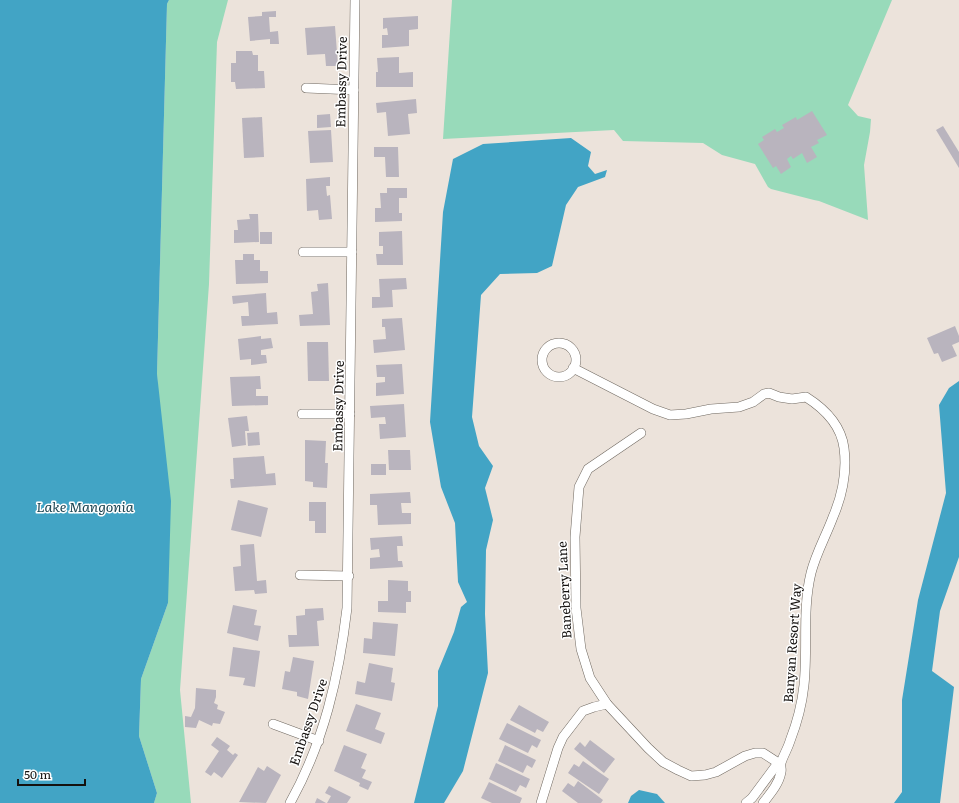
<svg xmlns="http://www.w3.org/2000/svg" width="959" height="803" font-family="Literata,serif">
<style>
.green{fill:#98daba}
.water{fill:#42a4c5}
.building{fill:#b9b4be}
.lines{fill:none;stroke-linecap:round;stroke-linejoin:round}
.minor-casing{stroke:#706961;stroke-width:10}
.minor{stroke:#fff;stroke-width:9}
.labels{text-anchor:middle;stroke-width:3;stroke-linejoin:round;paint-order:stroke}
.street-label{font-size:13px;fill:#14110f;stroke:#fff}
.water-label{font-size:14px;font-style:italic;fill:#194452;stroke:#fff}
</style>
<rect width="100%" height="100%" fill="#ece3db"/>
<g class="green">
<polygon points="169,0 228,0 217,42 209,284 180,690 191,803 154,803 157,793 139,736 141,679 168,603 157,374 167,4"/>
<polygon points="452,0 892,0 848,105 858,116 871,119 870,132 864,165 868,220 819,201 814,200 771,189 768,187 755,164 722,155 703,143 623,141 614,130 443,139"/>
</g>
<g class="water">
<polygon points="0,0 169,0 167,4 157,374 171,501 168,603 141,679 139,736 157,793 154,803 0,803"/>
<polygon points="571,138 591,152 588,166 595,174 607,170 605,177 578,187 566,205 552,266 537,273 500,274 481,295 472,417 479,446 493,466 485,488 493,520 486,550 485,614 488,673 463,771 444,803 414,803 438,706 438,671 454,632 461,607 467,602 458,582 455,523 441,487 430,422 443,212 453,159 483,144"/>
<polygon points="959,381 959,557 940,611 932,671 954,687 940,803 894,803 902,792 902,700 918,600 946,493 939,405 949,388"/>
<polygon points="639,790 657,794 665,803 628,803 631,796"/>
</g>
<g class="building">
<polygon points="276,11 276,17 269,17 270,32 278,31 279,44 270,44 270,39 250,41 248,17 262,16 262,12"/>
<polygon points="418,16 418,29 409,30 409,46 382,48 382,35 388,35 387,28 383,29 383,18"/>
<polygon points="335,26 338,66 326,66 325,54 307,55 305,28"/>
<polygon points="236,51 252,51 253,55 258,55 258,71 264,71 265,88 236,89 235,82 231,82 231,63 236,63"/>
<polygon points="399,57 399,73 413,72 413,87 376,87 376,72 378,72 377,58"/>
<polygon points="416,99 417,113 408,114 410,134 388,136 386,112 377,113 376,103"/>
<polygon points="812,111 827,135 817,140 819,143 811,147 817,157 807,163 802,153 793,159 791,156 787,159 791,167 781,174 776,166 773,168 758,144 764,140 762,137 775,129 777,132 784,128 782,125 796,117 797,120"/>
<polygon points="330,114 331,127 317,128 317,115"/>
<polygon points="262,117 264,157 244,158 242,118"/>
<polygon points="943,126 959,152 959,168 936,130"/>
<polygon points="331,130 333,162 310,163 308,131"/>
<polygon points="374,147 398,147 399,177 386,177 385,157 374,157"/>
<polygon points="330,177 330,186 326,186 327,196 330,195 332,219 319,220 318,210 307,211 306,179"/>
<polygon points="387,188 407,188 407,198 399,198 399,213 402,213 402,221 375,222 375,208 381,208 380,193 387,193"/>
<polygon points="249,214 258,214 259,242 234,243 234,230 238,230 237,220 250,219"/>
<polygon points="402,231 403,265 377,265 376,254 383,254 383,246 379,246 379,232"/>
<rect x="260" y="232" width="12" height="12"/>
<polygon points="243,254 254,254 254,260 260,260 260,271 268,271 268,283 236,284 235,260 243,260"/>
<polygon points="406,278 407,289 392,290 393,307 372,308 372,297 380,297 379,279"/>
<polygon points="328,283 330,325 300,326 299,315 313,314 311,292 318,291 317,284"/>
<polygon points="266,293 267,313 277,312 278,324 242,326 241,316 249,316 248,302 233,304 232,296"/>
<polygon points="402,318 405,350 374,353 373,340 386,339 385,327 382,327 382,319"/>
<polygon points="955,326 959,336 959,342 952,345 957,356 942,362 938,353 934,354 927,338"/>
<polygon points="261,336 261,339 271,338 273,348 261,350 261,355 266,355 267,363 251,365 251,359 240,360 238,339"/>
<polygon points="307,342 328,342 329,381 308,381"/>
<polygon points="402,364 404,394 376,396 376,383 385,382 385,377 377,377 376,365"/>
<polygon points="260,376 261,389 256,389 256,396 268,396 268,405 232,406 230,377"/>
<polygon points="404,404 406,437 380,439 379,424 386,424 385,417 371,418 370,406"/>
<polygon points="247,416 249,431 245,431 246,445 232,447 228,418"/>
<polygon points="259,432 260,445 248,446 247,433"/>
<polygon points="305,440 326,441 325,463 328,463 327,488 313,487 313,482 305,481"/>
<polygon points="388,450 410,450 411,470 389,470"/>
<polygon points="264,456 266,474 275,473 276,485 231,488 230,479 234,479 233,458"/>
<rect x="371" y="464" width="15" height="11"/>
<polygon points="410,492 411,503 401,503 402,513 411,513 411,524 378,525 377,505 370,505 370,494"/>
<polygon points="238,500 268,508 261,537 231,530"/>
<polygon points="309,502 326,502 326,533 315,533 315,521 309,521"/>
<polygon points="402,536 403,546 397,546 398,561 402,561 403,567 370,569 370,558 380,557 379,549 371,550 370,538"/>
<polygon points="254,544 257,581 266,580 267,593 255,594 254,590 235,591 233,567 241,566 240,545"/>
<polygon points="388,580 408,581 408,591 411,591 411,602 406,602 406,613 378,612 378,601 388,601"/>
<polygon points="233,605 257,610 254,625 261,626 258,641 227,633"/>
<polygon points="323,608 324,620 317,621 319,646 289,647 288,635 297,635 296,616 305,615 305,609"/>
<polygon points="373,622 398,624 395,656 363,653 364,638 372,639"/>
<polygon points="233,647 260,651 255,687 243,685 245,678 229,676"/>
<polygon points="293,657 314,661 308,699 297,696 297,692 282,689 285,671 290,672"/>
<polygon points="369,663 393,668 391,682 395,683 392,701 355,694 357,681 365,683"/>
<polygon points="196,688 216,690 216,697 214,703 218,705 217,709 225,712 220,724 213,723 212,726 199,720 196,728 185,727 185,716 191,717 195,708"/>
<polygon points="356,704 381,713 375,729 385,733 381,744 346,731"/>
<polygon points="519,705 549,722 543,732 537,729 535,733 510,720"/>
<polygon points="507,723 541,740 537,748 532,745 528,753 499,739"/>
<polygon points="217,737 230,746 227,750 233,755 235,753 238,755 222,778 214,772 211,776 205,772 219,751 211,745"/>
<polygon points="590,740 615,759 604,773 574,749 580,742 585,747"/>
<polygon points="344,745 367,754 361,768 366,770 362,778 372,782 368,790 359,786 360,783 334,771"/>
<polygon points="505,745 536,760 532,768 527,765 523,773 498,761"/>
<polygon points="583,761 609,779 599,794 568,773 574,764 579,767"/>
<polygon points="496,763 530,779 526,788 520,785 516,792 489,779"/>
<polygon points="267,766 281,775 266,803 239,802 258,767 264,771"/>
<polygon points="578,781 603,800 601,803 578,803 562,791 568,783 574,787"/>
<polygon points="489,782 522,798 520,803 492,803 481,798"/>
<polygon points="329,786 351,797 347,803 327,803 331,796 325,793"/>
<polygon points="317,798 326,803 315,803"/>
</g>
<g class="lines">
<g class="minor-casing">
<g id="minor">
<polyline points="306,88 354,90"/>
<polyline points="303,252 352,252"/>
<circle cx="559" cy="360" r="17"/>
<path d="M573,368L653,409L670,415L686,414L711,409L739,407L753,402L764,394L769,393L779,397L792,399L806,397C825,409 841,425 844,448C847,471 842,496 833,517C826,536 816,553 811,573C802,610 808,648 804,685C802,704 797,723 790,741C788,748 783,756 781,763C780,766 782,769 781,772C779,784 770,794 763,803"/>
<polyline points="302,414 350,414"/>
<polyline points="641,433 588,469 579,487 575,537 576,608 581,649 590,678 607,704 648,748 663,762 678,770 691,776 705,775 716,772 745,756 755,753 763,753 780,764"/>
<polyline points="300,575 349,576"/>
<polyline points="273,724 319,741"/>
<path d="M290,803C324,742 339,676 347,608L355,0"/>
<polyline points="541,803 558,748 563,737 583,711 594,707 607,704"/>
<polyline points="746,803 752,798 775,767 780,764"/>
</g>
</g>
<use href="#minor" class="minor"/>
</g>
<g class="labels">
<g class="street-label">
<text transform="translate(341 82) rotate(-89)" y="5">Embassy Drive</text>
<text transform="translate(338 406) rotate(-89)" y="5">Embassy Drive</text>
<text transform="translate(564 590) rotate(-93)" y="5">Baneberry Lane</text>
<text transform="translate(792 643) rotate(-86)" y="5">Banyan Resort Way</text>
<text transform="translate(308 722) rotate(-71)" y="5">Embassy Drive</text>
</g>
<g class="water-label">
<text x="85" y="512">Lake Mangonia</text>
</g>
</g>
<path d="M18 779v6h67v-6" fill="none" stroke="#14110f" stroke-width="2"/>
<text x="24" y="779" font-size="12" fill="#14110f" stroke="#ffffff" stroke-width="3" paint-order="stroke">50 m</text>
</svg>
